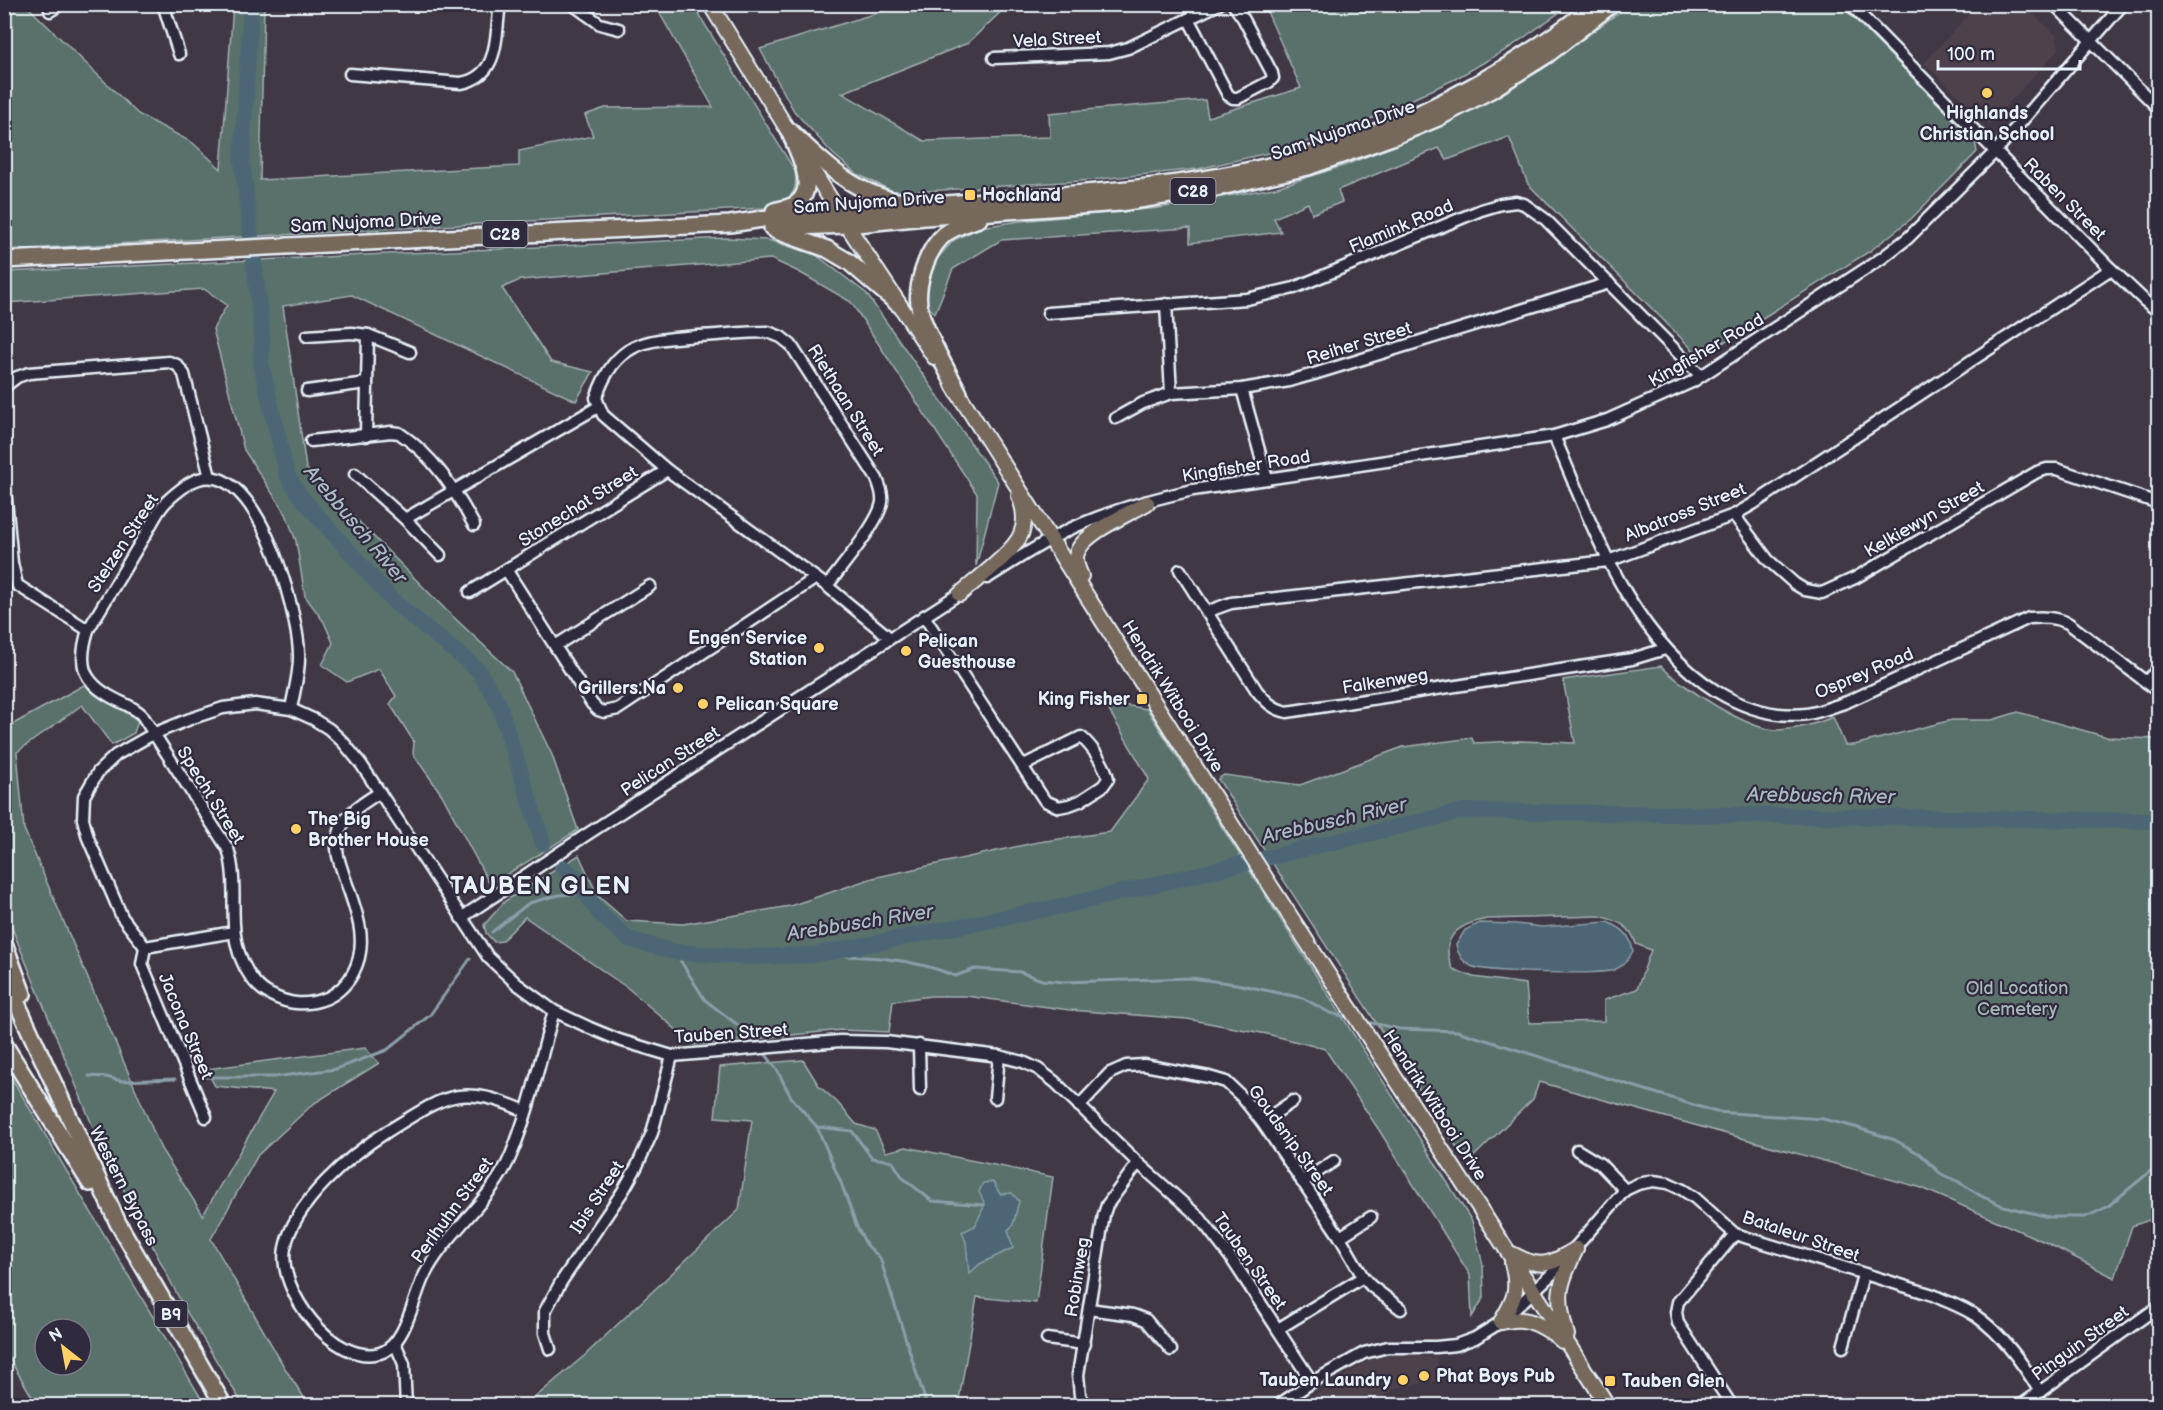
<svg xmlns="http://www.w3.org/2000/svg" width="2163" height="1410" font-family="'Balsamiq Sans',sans-serif">
<style>
.built{fill:#4e424b}
.green{fill:#5a706a;stroke:#a1b0b1;stroke-width:1.5;fill-rule:evenodd}
.water{fill:#4d6675;stroke:#8b9ea9;stroke-width:1.5}
.lines{fill:none;stroke-linecap:round;stroke-linejoin:round}
.stream{stroke:#8b9ea9;stroke-width:3}
.river{stroke:#4d6675;stroke-width:16}
.minor-casing{stroke:#e8f1f8;stroke-width:15}
.major-casing{stroke:#e8f1f8;stroke-width:18}
.highway-casing{stroke:#e8f1f8;stroke-width:20}
.minor{stroke:#2f2a3d;stroke-width:10}
.major{stroke:#76695c;stroke-width:14}
.highway{stroke:#76695c;stroke-width:15}
.poi-dot{fill:#ffd166;stroke:#2f2a3d;stroke-width:2}
.labels{text-anchor:middle;stroke-width:4.5;stroke-linejoin:round;paint-order:stroke}
.shield{fill:#2f2a3d;stroke:#b0b5c0;stroke-width:1.5}
.shield-label{font-size:16px;font-weight:bold;fill:#e8f1f8}
.street-label{font-size:18px;fill:#e8f1f8;stroke:#2f2a3d}
.poi-label{font-size:18px;font-weight:bold;fill:#e8f1f8;stroke:#2f2a3d;text-anchor:start}
.park-label{font-size:18px;fill:#a8b7b8;stroke:#2f2a3d}
.water-label{font-size:20px;font-style:italic;fill:#aab9c4;stroke:#2f2a3d}
.district-label{font-size:24px;font-weight:bold;letter-spacing:1.5px;fill:#e8f1f8;stroke:#2f2a3d}
</style>
<rect width="100%" height="100%" fill="#413845"/>
<filter id="ink" filterUnits="userSpaceOnUse"><feTurbulence type="fractalNoise" baseFrequency=".0167" numOctaves="2"/><feDisplacementMap in="SourceGraphic" scale="12" xChannelSelector="R" yChannelSelector="G"/><feConvolveMatrix kernelMatrix="1 2 1 2 8 2 1 2 1" color-interpolation-filters="sRGB"/></filter>
<g filter="url(#ink)">
<g class="built">
<polygon points="1978,5 2023,5 2057,36 2059,49 1989,124 1924,63"/>
<polygon points="1397,1354 1437,1358 1439,1380 1396,1388 1370,1405 1299,1405 1371,1359"/>
</g>
<g class="green">
<polygon points="906,4 1008,5 968,43 842,93 924,141 1050,137 1049,113 1205,100 1208,117 1301,88 1264,5 1570,5 1509,48 1455,79 1362,123 1286,149 1198,169 1080,181 926,191 892,191 857,174 833,154 794,111 760,49"/>
<path d="M5,5H26L138,114L193,143L221,169L233,5H264L260,180L519,166V151L593,136L585,115L605,108L713,107L655,5H693L795,171C799,197 787,201 765,208L5,250Z"/>
<polygon points="1629,5 1841,5 1975,141 1977,152 1911,219 1870,251 1700,357 1528,184 1509,137 1447,160 1439,148 1338,190 1342,202 1312,214 1308,203 1274,218 1281,232 1190,243 1190,228 1001,240 953,269 935,313 927,306 928,284 935,261 954,240 981,227 1020,221 1159,208 1274,188 1346,165 1437,127 1541,70"/>
<polygon points="727,238 768,240 816,255 866,293 998,482 976,566 977,494 851,302 799,272 771,259 520,280 502,288 551,362 593,372 576,401 352,295 283,306 306,468 446,610 512,672 552,755 578,830 490,885 442,795 413,754 414,742 390,704 396,696 379,669 347,682 322,665 333,643 324,622 305,596 296,541 286,514 244,450 213,329 227,305 204,289 5,303 5,272"/>
<path d="M1661,666C1681,686 1750,732 1779,730C1797,729 1816,724 1833,717L1845,745H1854L1952,720H1992L2018,712L2107,737L2158,739V1217L2132,1226L2115,1278L2047,1243L1922,1188L1539,1082L1533,1099L1467,1163L1218,779L1224,775L1300,785L1403,747L1472,738L1474,743L1520,741L1575,743L1563,680ZM1600,916C1617,921 1631,925 1636,944L1651,950L1637,989L1604,1000V1021L1529,1023L1526,984L1473,977L1453,969C1438,938 1458,924 1487,919Z"/>
<polygon points="86,684 138,721 134,733 112,745 82,705 17,752 24,829 161,1149 203,1215 274,1092 215,1086 206,1069 365,1048 379,1063 313,1104 258,1155 211,1239 286,1370 309,1405 243,1405 182,1304 97,1137 5,911 4,729"/>
<polygon points="1104,702 1147,709 1472,1221 1483,1265 1484,1297 1472,1317 1470,1275 1379,1130 1325,1049 1267,1034 1187,1019 1070,1010 966,996 931,996 893,1001 889,1032 841,1030 694,1045 629,989 525,917 502,941 494,942 486,933 484,925 505,901 579,855 598,896 627,921 683,924 790,906 873,878 1038,842 1110,832 1149,779"/>
<polygon points="803,1060 819,1086 837,1102 856,1124 875,1130 886,1152 906,1147 1053,1177 1036,1303 977,1297 958,1405 525,1406 584,1356 739,1210 752,1120 715,1117 720,1067"/>
<path d="M4,1065L205,1405H37L4,1350ZM45,1329H81V1365H45Z"/>
</g>
<g class="water">
<path d="M1607,922C1623,928 1630,934 1633,951C1628,960 1624,966 1614,970C1600,975 1485,973 1471,966C1462,962 1458,954 1456,945L1465,930L1480,923L1516,924L1542,927Z"/>
<polygon points="993,1182 1000,1194 1012,1193 1019,1201 1013,1225 1008,1230 1013,1248 980,1264 969,1274 966,1242 962,1232 975,1226 985,1204 979,1192 983,1183"/>
</g>
<g class="lines">
<g class="stream">
<polyline points="492,932 529,903 559,895 585,893"/>
<polyline points="675,952 705,1000 755,1038 760,1046"/>
<path d="M814,955C862,956 911,957 955,976L975,969L1020,972L1042,980L1064,982L1191,978L1236,984L1303,998L1330,1013L1351,1018"/>
<polyline points="1363,1021 1399,1029 1457,1031 1716,1112 1823,1119 1855,1127 1895,1140 1920,1154 1941,1174 1959,1182 1981,1196 2003,1206 2049,1217 2086,1217 2107,1207 2158,1165"/>
<polyline points="764,1052 776,1068 791,1097 817,1127 841,1183 857,1227 866,1244 880,1258 927,1406"/>
<polyline points="89,1076 106,1077 121,1081 175,1079"/>
<polyline points="204,1077 274,1077 336,1069 387,1050 430,1015 470,959"/>
<polyline points="817,1127 852,1131 872,1158 892,1161 903,1178 932,1201 984,1205"/>
</g>
<g class="river">
<polyline points="251,4 242,161 260,313 262,337 261,364 287,475 301,497 393,601 478,670 498,702 543,843"/>
<polyline points="562,867 574,876 599,913 628,939 675,952 747,957 814,955 1072,904 1464,811 2158,821"/>
</g>
<g class="minor-casing">
<g id="minor">
<polyline points="163,4 179,54"/>
<polyline points="572,4 600,24 619,29"/>
<polyline points="1850,4 2111,269 2145,301 2158,311"/>
<polyline points="2054,4 2158,108"/>
<polyline points="50,11 61,4"/>
<polyline points="1189,20 1228,95 1233,98 1238,98 1269,82 1273,78 1272,73 1243,18 1233,4"/>
<polyline points="994,58 1109,53 1128,48 1219,4"/>
<path d="M350,74L461,83C500,76 495,37 500,4"/>
<polyline points="1166,304 1171,393"/>
<polyline points="1048,313 1247,299 1294,288 1481,210 1501,204 1516,202 1524,204 1545,219 1701,376"/>
<polyline points="307,336 352,333 368,335 410,352"/>
<polyline points="4,387 17,377 29,373 169,362 177,365 184,374 210,477"/>
<polyline points="1242,389 1267,479"/>
<polyline points="307,391 366,383"/>
<polyline points="1116,418 1143,403 1171,393 1242,389 1289,381 1314,374 1609,283"/>
<polyline points="366,436 368,335"/>
<path d="M1554,436C1594,528 1628,635 1716,691C1744,708 1774,718 1807,714C1821,712 1834,706 1847,702L2029,618C2043,617 2055,617 2068,623L2158,691"/>
<path d="M311,441L391,432L399,433C433,455 455,490 474,525"/>
<polyline points="355,474 405,519 440,555"/>
<polyline points="4,478 12,563 17,585 88,630"/>
<polyline points="1734,515 1768,560 1795,584 1805,590 1822,593 1855,578 2037,472 2047,469 2057,469 2158,503"/>
<polyline points="405,519 598,407"/>
<path d="M1180,570L1257,691C1266,701 1272,709 1287,712L1632,659L1665,649"/>
<polyline points="507,571 592,704 598,710 604,712 618,709 816,578"/>
<path d="M987,578C1014,561 1041,543 1070,529C1109,511 1152,499 1193,490L1554,436L1607,420L1692,382L1882,258L1908,238L1995,152L2123,4"/>
<path d="M827,586C841,567 879,523 882,502C883,494 880,487 877,479L791,345L781,337L768,332C744,332 721,335 698,336C644,340 616,341 596,398L603,415L667,470L827,586L890,638"/>
<polyline points="470,592 667,470"/>
<polyline points="1206,612 1231,603 1608,561 1734,515 1753,504 2111,269"/>
<path d="M924,616L1045,801L1059,807L1069,805L1080,801L1103,786L1108,779C1106,766 1091,745 1081,737L1022,766"/>
<polyline points="555,646 650,586"/>
<polyline points="2146,682 2158,669"/>
<path d="M291,709C294,691 300,672 299,654C298,612 254,442 188,484C181,489 172,496 166,502C156,512 150,528 142,540C124,570 106,600 88,630C78,663 81,681 113,698C124,704 134,707 142,715L228,849C239,883 228,919 239,953C245,970 254,987 271,995C290,1005 307,1006 327,998C338,993 348,983 353,973C371,940 354,906 343,873C339,861 335,850 338,838C342,815 361,804 379,793"/>
<polyline points="461,918 586,835 965,590"/>
<polyline points="145,947 122,917 88,838 83,819 84,796 98,772 116,755 153,734 190,719 223,708 255,704 291,709 313,719 329,729 343,742 361,764 488,957 517,984 554,1011 590,1028 619,1040 672,1056 840,1041 886,1042 999,1056 1023,1062 1038,1069 1055,1082 1138,1163 1200,1218 1231,1258 1312,1382"/>
<polyline points="145,947 142,964 206,1117"/>
<polyline points="145,947 234,932"/>
<polyline points="919,1045 920,1090"/>
<polyline points="995,1098 999,1056"/>
<polyline points="1079,1106 1110,1073 1126,1066 1144,1065 1209,1077 1226,1082 1241,1096 1262,1122 1340,1237 1363,1277 1371,1286 1401,1309"/>
<path d="M525,1111C459,1082 445,1096 388,1131C350,1155 294,1202 285,1248C277,1290 334,1366 380,1353C406,1345 413,1298 424,1276C446,1232 492,1201 511,1155C530,1109 540,1059 554,1011"/>
<polyline points="1262,1122 1293,1101"/>
<polyline points="1577,1150 1600,1164 1625,1190"/>
<polyline points="1302,1182 1334,1161"/>
<polyline points="1340,1237 1371,1217"/>
<polyline points="1089,1309 1133,1315 1146,1320 1171,1350"/>
<polyline points="1278,1329 1363,1277"/>
<polyline points="1047,1339 1084,1344"/>
<polyline points="395,1343 404,1364 406,1406"/>
<polyline points="1843,1347 1863,1275"/>
<polyline points="550,1349 545,1333 545,1311 561,1282 623,1191 637,1166 652,1133 672,1056"/>
<polyline points="1085,1406 1080,1395 1078,1375 1104,1214 1107,1205 1138,1163"/>
<path d="M1277,1406L1312,1382L1364,1353L1388,1347H1436L1456,1345L1475,1338L1501,1322L1554,1272L1625,1190L1638,1184L1653,1181L1668,1183L1683,1190L1695,1198L1735,1234L1933,1295C1947,1302 1963,1307 1976,1316C2002,1334 2024,1365 2040,1392"/>
<polyline points="1732,1406 1678,1323 1676,1312 1678,1302 1735,1234"/>
<polyline points="2020,1406 2158,1307"/>
</g>
</g>
<g class="major-casing">
<g id="major">
<polyline points="710,4 839,213 934,357"/>
<polyline points="953,385 1270,885 1608,1406"/>
<path d="M1081,576C1078,569 1074,561 1077,553C1083,533 1129,514 1147,503"/>
<path d="M960,594C976,580 1014,552 1021,534C1026,522 1024,508 1019,496"/>
<path d="M1512,1254C1541,1270 1549,1265 1576,1249"/>
<path d="M1501,1322C1508,1321 1515,1319 1522,1320C1535,1321 1553,1332 1562,1341"/>
<path d="M1501,1322C1515,1299 1519,1290 1512,1263"/>
<path d="M1567,1335C1555,1295 1559,1286 1576,1249"/>
</g>
</g>
<g class="highway-casing">
<g id="highway">
<path d="M789,130C822,162 855,195 903,202"/>
<path d="M774,211C781,209 791,208 797,203C818,187 798,154 791,135"/>
<polyline points="772,228 847,225 925,217 1120,203 1221,187 1308,167 1392,137 1438,118 1491,90 1547,55 1612,4"/>
<polyline points="776,231 827,249 849,262 898,304"/>
<path d="M4,260L730,224L769,218C849,212 929,205 1009,199C1105,192 1202,185 1296,159C1405,128 1507,74 1596,4"/>
<path d="M959,393C946,368 930,342 921,314C913,290 926,250 945,234C955,226 968,223 979,219"/>
<polyline points="4,943 23,994"/>
<polyline points="4,975 118,1223 224,1406"/>
<polyline points="4,1044 90,1183"/>
</g>
</g>
<use href="#minor" class="minor"/>
<use href="#major" class="major"/>
<use href="#highway" class="highway"/>
</g>
</g>
<g class="poi-dot">
<circle cx="1987" cy="93" r="6"/>
<rect x="964" y="189" width="12" height="12" rx="3"/>
<circle cx="819" cy="648" r="6"/>
<circle cx="906" cy="651" r="6"/>
<circle cx="678" cy="688" r="6"/>
<rect x="1136" y="693" width="12" height="12" rx="3"/>
<circle cx="703" cy="704" r="6"/>
<circle cx="296" cy="829" r="6"/>
<circle cx="1424" cy="1376" r="6"/>
<circle cx="1403" cy="1380" r="6"/>
<rect x="1604" y="1375" width="12" height="12" rx="3"/>
</g>
<g class="labels">
<g class="shield">
<rect x="1170.5" y="178" width="45" height="26" rx="4.5"/>
<rect x="482.5" y="221" width="45" height="26" rx="4.5"/>
<rect x="154.5" y="1301" width="33" height="26" rx="4.5"/>
</g>
<g class="shield-label">
<text x="1193" y="197">C28</text>
<text x="505" y="240">C28</text>
<text x="171" y="1320">B9</text>
</g>
<g class="street-label">
<text transform="translate(1057 39) rotate(-3)" y="6">Vela Street</text>
<text transform="translate(1343 130) rotate(-19)" y="6">Sam Nujoma Drive</text>
<text transform="translate(2065 199) rotate(45)" y="6">Raben Street</text>
<text transform="translate(869 202) rotate(-4)" y="6">Sam Nujoma Drive</text>
<text transform="translate(366 222) rotate(-3)" y="6">Sam Nujoma Drive</text>
<text transform="translate(1401 226) rotate(-23)" y="6">Flamink Road</text>
<text transform="translate(1359 343) rotate(-17)" y="6">Reiher Street</text>
<text transform="translate(1706 350) rotate(-30)" y="6">Kingfisher Road</text>
<text transform="translate(846 400) rotate(58)" y="6">Riethaan Street</text>
<text transform="translate(1246 466) rotate(-9)" y="6">Kingfisher Road</text>
<text transform="translate(578 506) rotate(-32)" y="6">Stonechat Street</text>
<text transform="translate(1685 512) rotate(-22)" y="6">Albatross Street</text>
<text transform="translate(1924 519) rotate(-30)" y="6">Kelkiewyn Street</text>
<text transform="translate(123 543) rotate(-57)" y="6">Stelzen Street</text>
<text transform="translate(1864 673) rotate(-23)" y="6">Osprey Road</text>
<text transform="translate(1385 681) rotate(-9)" y="6">Falkenweg</text>
<text transform="translate(1173 696) rotate(58)" y="6">Hendrik Witbooi Drive</text>
<text transform="translate(670 761) rotate(-33)" y="6">Pelican Street</text>
<text transform="translate(211 795) rotate(58)" y="6">Specht Street</text>
<text transform="translate(186 1026) rotate(67)" y="6">Jacona Street</text>
<text transform="translate(731 1033) rotate(-4)" y="6">Tauben Street</text>
<text transform="translate(1435 1105) rotate(57)" y="6">Hendrik Witbooi Drive</text>
<text transform="translate(1291 1140) rotate(54)" y="6">Goudsnip Street</text>
<text transform="translate(124 1186) rotate(63)" y="6">Western Bypass</text>
<text transform="translate(597 1197) rotate(-57)" y="6">Ibis Street</text>
<text transform="translate(452 1210) rotate(-54)" y="6">Perlhuhn Street</text>
<text transform="translate(1801 1236) rotate(19)" y="6">Bataleur Street</text>
<text transform="translate(1250 1261) rotate(55)" y="6">Tauben Street</text>
<text transform="translate(1077 1277) rotate(-81)" y="6">Robinweg</text>
<text transform="translate(2080 1343) rotate(-36)" y="6">Pinguin Street</text>
</g>
<g class="poi-label">
<text x="1987" y="119" text-anchor="middle">Highlands<tspan x="1987" dy="21">Christian School</tspan></text>
<text x="982" y="201">Hochland</text>
<text x="807" y="644" text-anchor="end">Engen Service<tspan x="807" dy="21">Station</tspan></text>
<text x="918" y="647">Pelican<tspan x="918" dy="21">Guesthouse</tspan></text>
<text x="666" y="694" text-anchor="end">Grillers.Na</text>
<text x="1130" y="705" text-anchor="end">King Fisher</text>
<text x="715" y="710">Pelican Square</text>
<text x="308" y="825">The Big<tspan x="308" dy="21">Brother House</tspan></text>
<text x="1436" y="1382">Phat Boys Pub</text>
<text x="1391" y="1386" text-anchor="end">Tauben Laundry</text>
<text x="1622" y="1387">Tauben Glen</text>
</g>
<g class="park-label">
<text x="2017" y="994">Old Location<tspan x="2017" dy="21">Cemetery</tspan></text>
</g>
<g class="water-label">
<text transform="translate(356 524) rotate(50)" y="7">Arebbusch River</text>
<text transform="translate(1821 795) rotate(1)" y="7">Arebbusch River</text>
<text transform="translate(1334 820) rotate(-13)" y="7">Arebbusch River</text>
<text transform="translate(860 922) rotate(-9)" y="7">Arebbusch River</text>
</g>
<g class="district-label">
<text x="541" y="894">TAUBEN GLEN</text>
</g>
</g>
<rect width="2163" height="1410" fill="none" stroke="#2f2a3d" stroke-width="24"/>
<rect x="12" y="12" width="2139" height="1386" fill="none" stroke="#e8f1f8" stroke-width="2" filter="url(#ink)"/>
<g transform="translate(63 1347) rotate(329)"><circle r="28" fill="#2f2a3d" stroke="#797a88" stroke-width="1.5"/>
<path d="M0-4.5L10 22L0 15L-10 22Z" fill="#ffd166"/>
<text y="-9" font-size="16" font-weight="bold" text-anchor="middle" fill="#e8f1f8">N</text>
</g>
<path d="M1938 60v9h142v-9" fill="none" stroke="#e8f1f8" stroke-width="3"/>
<text x="1947" y="60" font-size="18" fill="#e8f1f8" stroke="#2f2a3d" stroke-width="4.5" paint-order="stroke">100 m</text>
</svg>
